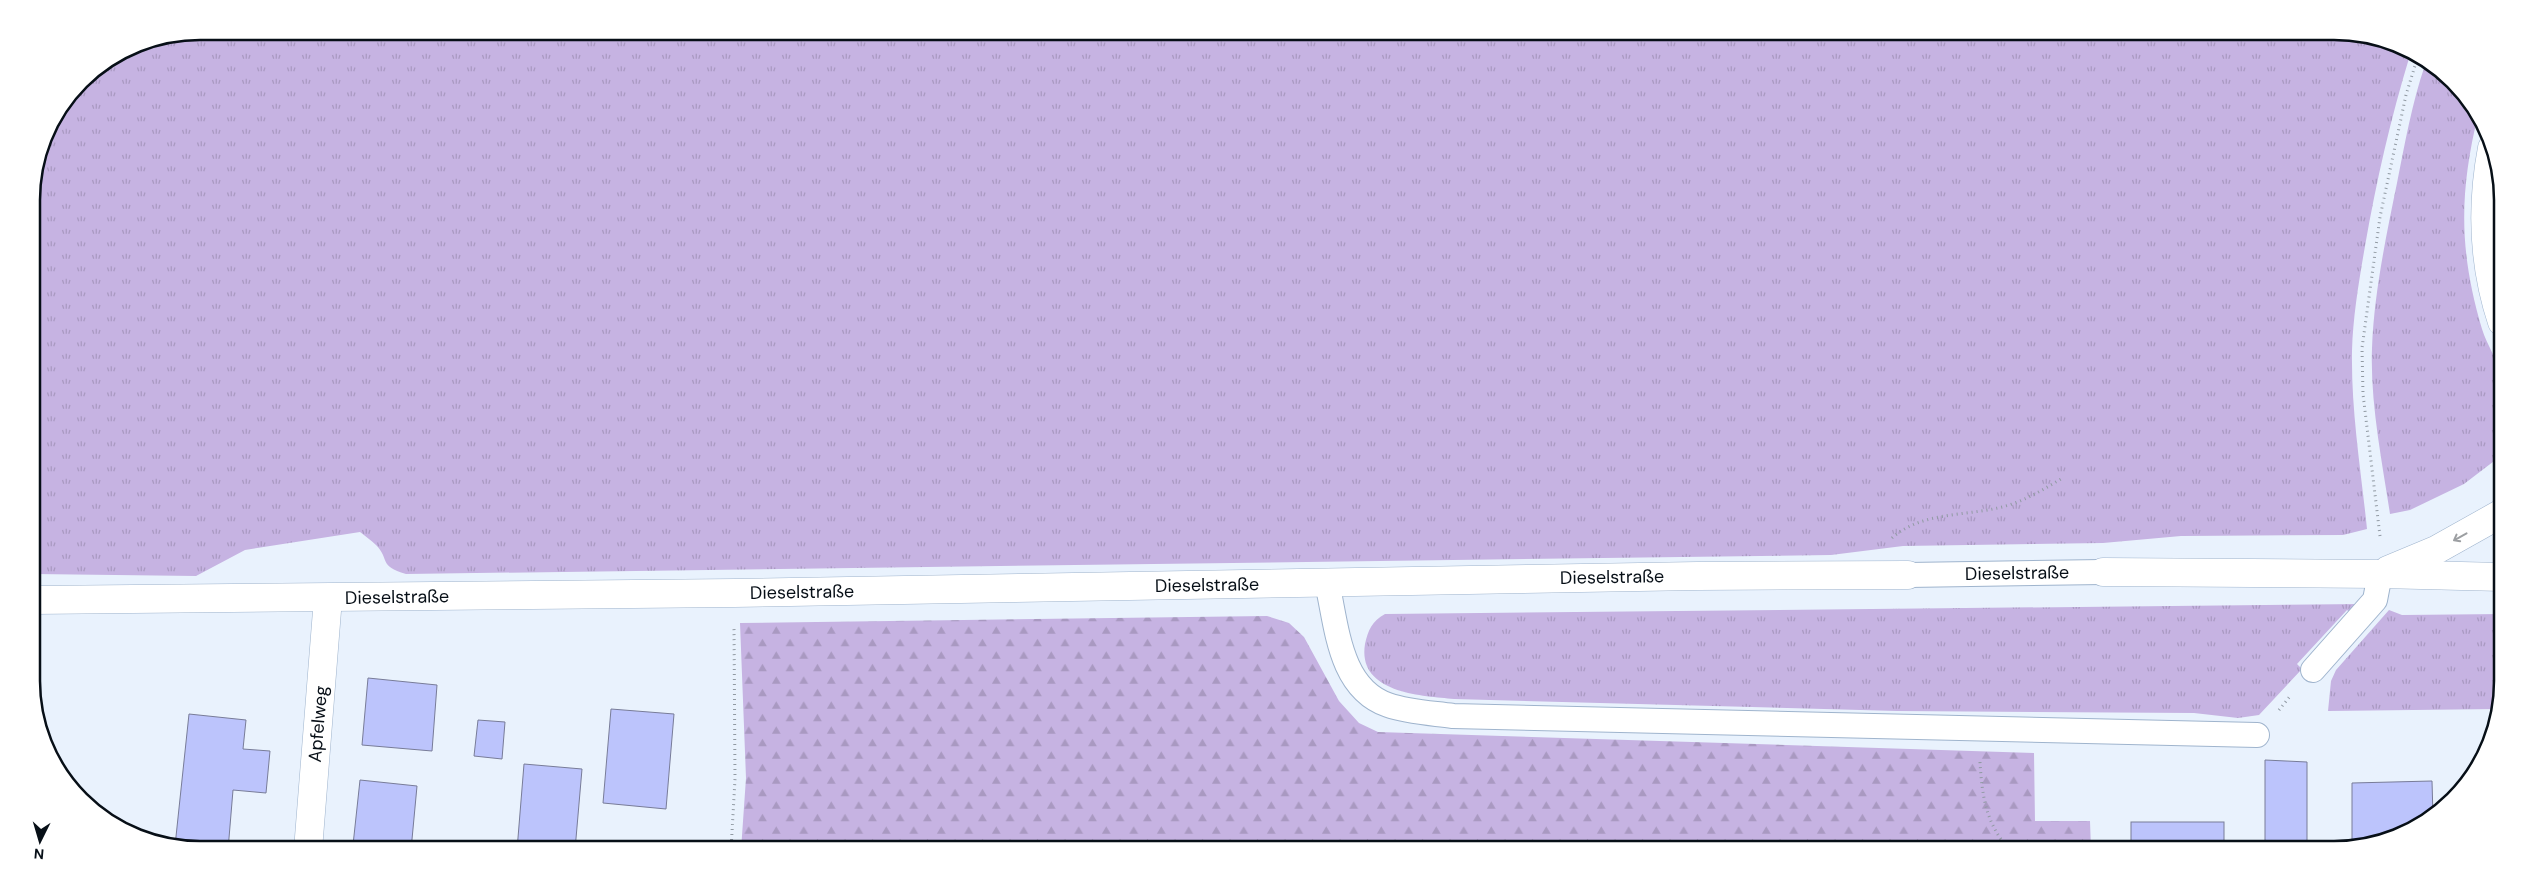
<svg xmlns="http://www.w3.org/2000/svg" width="2534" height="881" font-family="'DM Sans',sans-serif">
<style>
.grass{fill:url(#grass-tufts)}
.forest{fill:url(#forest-firs)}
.building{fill:#bcc4fc;stroke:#787c98}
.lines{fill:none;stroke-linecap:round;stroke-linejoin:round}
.service-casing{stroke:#9fb4cd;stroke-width:26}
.minor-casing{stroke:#9fb4cd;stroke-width:29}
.primary-casing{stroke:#9fb4cd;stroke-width:29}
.path{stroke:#919aa3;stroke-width:3;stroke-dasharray:1 4;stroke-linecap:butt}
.service{stroke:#fff;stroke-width:24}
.minor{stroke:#fff;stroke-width:28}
.primary{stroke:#fff;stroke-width:28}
.oneway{stroke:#9c9fa2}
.labels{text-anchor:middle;stroke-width:4.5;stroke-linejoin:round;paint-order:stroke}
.street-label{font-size:18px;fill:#070f17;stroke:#fff}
.rim{fill:none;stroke:#070f17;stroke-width:2.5}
</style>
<defs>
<pattern id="grass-tufts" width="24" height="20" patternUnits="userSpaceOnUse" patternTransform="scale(1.25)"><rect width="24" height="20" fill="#c6b3e2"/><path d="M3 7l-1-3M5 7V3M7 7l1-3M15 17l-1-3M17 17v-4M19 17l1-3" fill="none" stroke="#a999c1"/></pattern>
<pattern id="forest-firs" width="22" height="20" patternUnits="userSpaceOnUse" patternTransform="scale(1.25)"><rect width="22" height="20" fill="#c6b3e2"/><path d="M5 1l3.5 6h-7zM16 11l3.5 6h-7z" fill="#a999c1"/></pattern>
</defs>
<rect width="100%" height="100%" fill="#e9f2fd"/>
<g class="grass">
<path d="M200,31H2048L2388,40L2410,55C2391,117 2376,182 2365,246C2359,281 2353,316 2352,351C2351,411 2361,470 2367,529L2343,535L2181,536L2103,543L1903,546L1831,555L406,574C378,566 390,559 376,545C371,540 365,536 360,532L245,550L196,576L34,574L32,189L49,125L89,73L136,44Z"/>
<path d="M2425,65L2461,89L2478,115C2459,194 2459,251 2482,329C2487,345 2497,359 2501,375C2506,389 2502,437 2502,455L2464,484L2410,510L2390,514C2382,460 2370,403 2372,348C2374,293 2386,237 2397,183C2405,143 2412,103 2425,65Z"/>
<path d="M2362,604L2353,615L2347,610L2297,664L2302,669L2259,715L2238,718L2194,713L1897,711L1454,699C1421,696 1357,693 1365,644C1368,630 1372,621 1385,614Z"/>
<polygon points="2389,610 2402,615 2503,614 2503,681 2498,709 2328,711 2331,681 2336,670"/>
</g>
<g class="forest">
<polygon points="2048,31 2334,31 2379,39 2378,41"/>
<polygon points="1267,616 1289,623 1304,637 1339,701 1359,723 1378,732 2034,753 2035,821 2090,821 2091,849 741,850 746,778 740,623"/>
</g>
<g class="building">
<polygon points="368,678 437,685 432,751 362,745"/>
<polygon points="611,709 674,714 666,809 603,803"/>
<polygon points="189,714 246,720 243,749 270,751 266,793 233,790 228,850 202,850 175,846"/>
<polygon points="478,720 505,722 502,759 474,756"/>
<polygon points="2265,760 2307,762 2307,849 2265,849"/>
<polygon points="524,764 582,769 575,850 517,850"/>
<polygon points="360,780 417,786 411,850 353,845"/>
<polygon points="2432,781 2433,817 2388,841 2352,848 2352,783"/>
<rect x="2131" y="822" width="93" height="27"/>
</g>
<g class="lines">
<g class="service-casing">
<g id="service">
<polyline points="1908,575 2103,572"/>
<path d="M1327,583C1337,626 1339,688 1388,705C1408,712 1431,713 1453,716L2257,735"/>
<polyline points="2313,670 2375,600 2380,574"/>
</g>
</g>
<g class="minor-casing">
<g id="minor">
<polyline points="2388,570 2436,550 2502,513"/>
<polyline points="2103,572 2380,574 2502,577"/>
<polyline points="34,600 734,593 1697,576 1908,575"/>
<polyline points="308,850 328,598"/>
</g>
</g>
<g class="primary-casing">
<path id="primary" d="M2492,148C2481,206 2483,265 2502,322"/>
</g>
<g class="path">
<polyline points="2380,536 2363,394 2362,348 2380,217 2406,95 2417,59"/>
<path d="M1892,538C1923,510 1971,517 2009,505C2028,499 2044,489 2061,479"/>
<polyline points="2279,710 2291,695"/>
<path d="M1980,762C1982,796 1986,824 2009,849"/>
<polyline points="731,850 735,779 734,628"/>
</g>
<use href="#service" class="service"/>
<use href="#minor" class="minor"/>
<use href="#primary" class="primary"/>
</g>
<defs><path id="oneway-shaft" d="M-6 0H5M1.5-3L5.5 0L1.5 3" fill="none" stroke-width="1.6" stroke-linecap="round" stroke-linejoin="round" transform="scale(1.25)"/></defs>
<use class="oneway" href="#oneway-shaft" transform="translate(2460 537) rotate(151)"/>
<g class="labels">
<g class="street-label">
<text transform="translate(2017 573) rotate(-1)" y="6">Dieselstraße</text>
<text transform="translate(1612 577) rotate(-1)" y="6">Dieselstraße</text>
<text transform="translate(1207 585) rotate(-1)" y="6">Dieselstraße</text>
<text transform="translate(802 592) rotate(-1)" y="6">Dieselstraße</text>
<text transform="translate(397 597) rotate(-1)" y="6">Dieselstraße</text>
<text transform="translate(318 724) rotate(-85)" y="6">Apfelweg</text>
</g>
</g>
<path d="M0 0H2534V881H0ZM200 40H2334A160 160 0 0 1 2494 200V681A160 160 0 0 1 2334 841H200A160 160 0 0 1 40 681V200A160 160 0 0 1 200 40Z" fill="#fff" fill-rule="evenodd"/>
<path class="rim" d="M200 40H2334A160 160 0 0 1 2494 200V681A160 160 0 0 1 2334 841H200A160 160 0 0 1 40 681V200A160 160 0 0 1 200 40Z"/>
<g transform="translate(40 841) rotate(185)" stroke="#ffffff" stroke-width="4" paint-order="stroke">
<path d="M0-4L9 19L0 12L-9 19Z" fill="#070f17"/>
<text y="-8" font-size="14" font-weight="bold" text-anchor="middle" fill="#070f17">N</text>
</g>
</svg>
